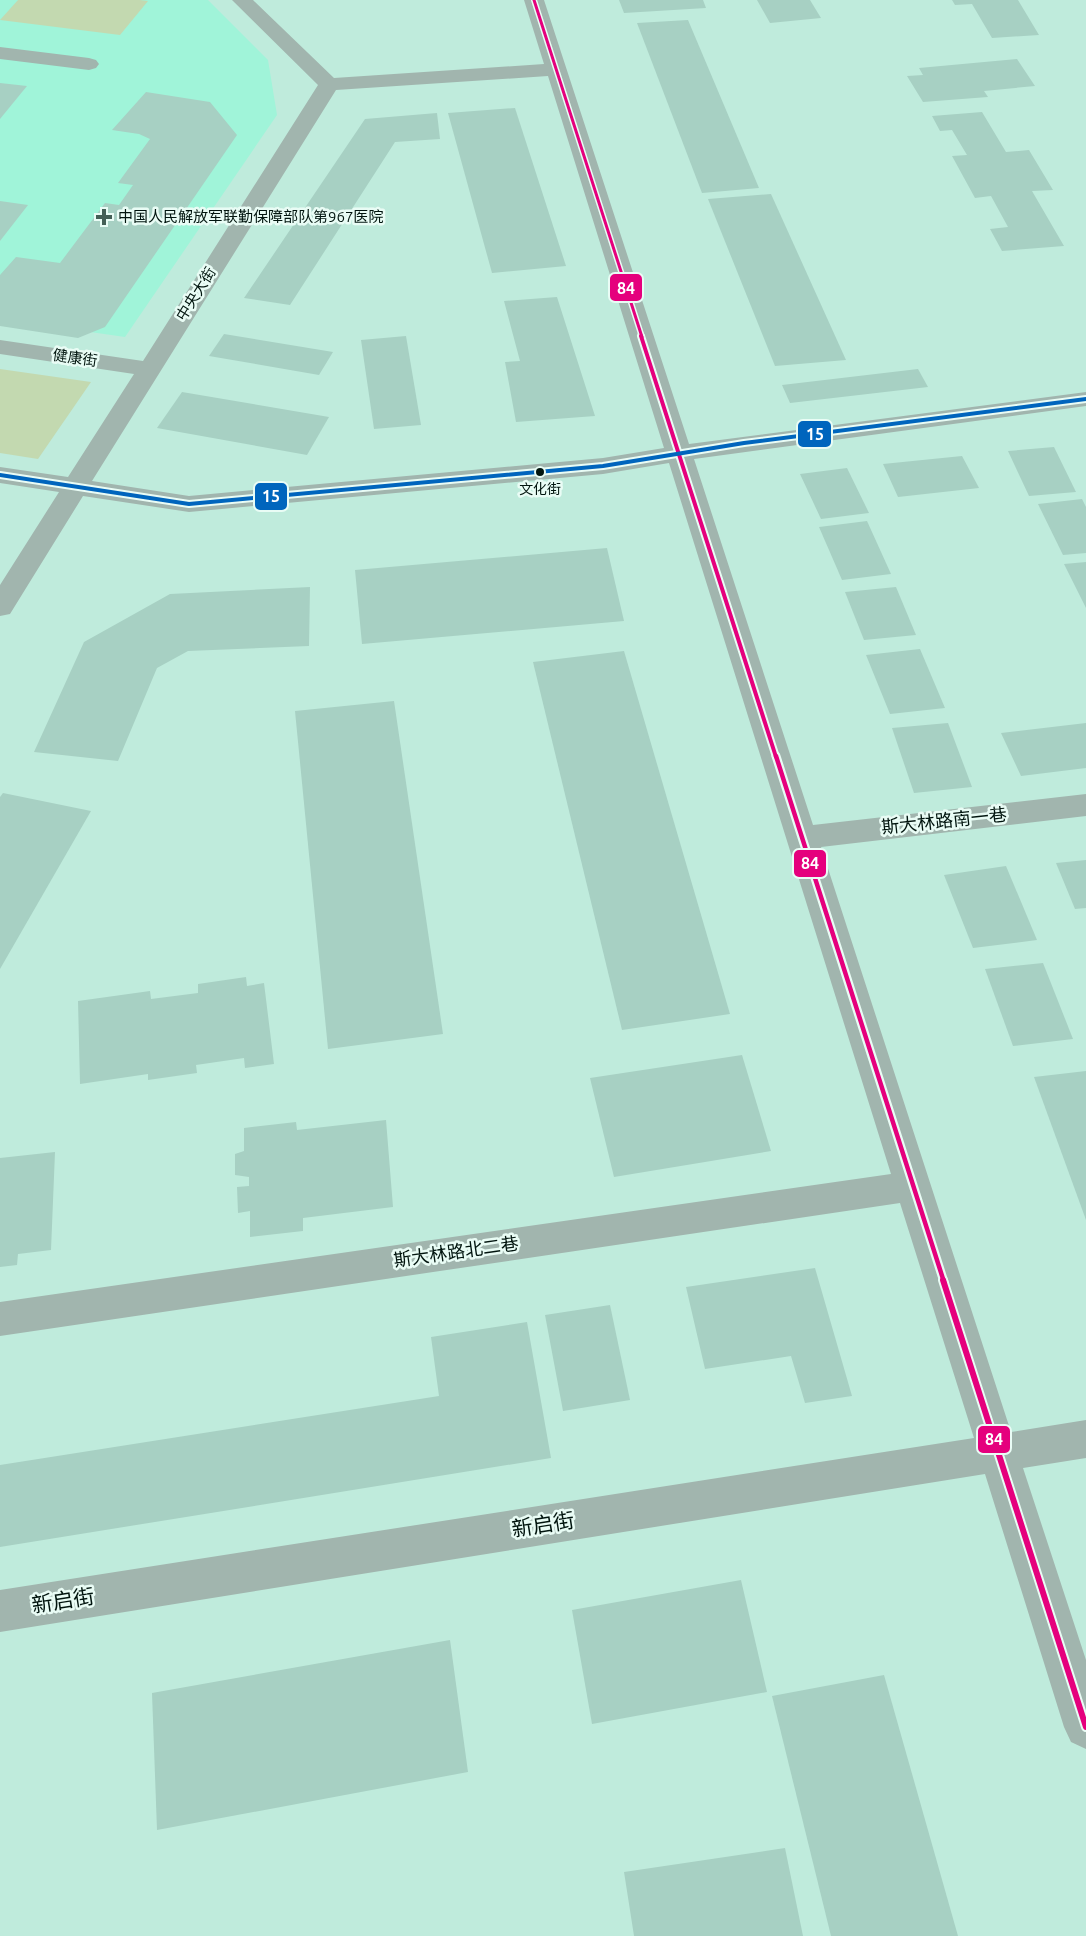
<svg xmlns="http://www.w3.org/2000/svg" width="1086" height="1936" font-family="Ubuntu,'Noto Sans SC',sans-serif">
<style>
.built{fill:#a0f4d9}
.green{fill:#c3d9b0}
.building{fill:#a7d0c3}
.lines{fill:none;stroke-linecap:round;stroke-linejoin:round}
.minor{fill:#a1b5ae;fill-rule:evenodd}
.bus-1-far3-casing{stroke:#e9fcf5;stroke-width:6}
.bus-1-far2-casing{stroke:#e9fcf5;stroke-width:8}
.bus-1-far1-casing{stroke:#e9fcf5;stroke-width:9}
.bus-1-casing{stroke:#e9fcf5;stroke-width:10}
.bus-2-casing{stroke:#e9fcf5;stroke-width:8}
.bus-1-far3{stroke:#e5007d;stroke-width:3}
.bus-1-far2{stroke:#e5007d;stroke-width:4}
.bus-1-far1{stroke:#e5007d;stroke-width:4.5}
.bus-1{stroke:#e5007d;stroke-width:6}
.bus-2{stroke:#0065bd;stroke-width:4}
.poi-dot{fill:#445f56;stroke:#e9fcf5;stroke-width:2}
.bus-dot{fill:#01140e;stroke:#e9fcf5;stroke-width:2}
.labels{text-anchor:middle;stroke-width:5;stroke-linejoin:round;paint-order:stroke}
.far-bus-label{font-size:14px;fill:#01140e;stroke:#e9fcf5}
.far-poi-label{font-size:15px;fill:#01140e;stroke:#e9fcf5;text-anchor:start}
.far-street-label{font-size:15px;fill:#01140e;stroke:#e9fcf5}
.street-label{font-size:18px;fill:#01140e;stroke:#e9fcf5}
.near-street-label{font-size:21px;fill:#01140e;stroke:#e9fcf5}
.line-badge{stroke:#e9fcf5;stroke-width:2}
.badge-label{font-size:16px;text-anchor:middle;font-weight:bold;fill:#fff}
</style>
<rect width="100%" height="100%" fill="#bfebdc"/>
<polygon class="built" points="0,0 208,0 268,60 277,115 125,337 0,319"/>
<g class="green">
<polygon points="18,0 140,0 148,1 120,35 0,20"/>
<polygon points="0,369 91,382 38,459 0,453"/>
</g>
<g class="building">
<polygon points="619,0 703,0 706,8 624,13"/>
<polygon points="757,0 810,0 821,18 770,23"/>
<polygon points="952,0 1018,0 1039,35 992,38 972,4 955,5"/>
<polygon points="688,20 759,188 702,193 637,23"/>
<polygon points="1017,59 1035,86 984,91 988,97 923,102 907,76 923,75 919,68"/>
<polygon points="0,83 27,86 0,119"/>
<polygon points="146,92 210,102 237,135 105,327 78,338 0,326 0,275 16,257 60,263 105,203 119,205 133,185 118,183 150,139 139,134 112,130"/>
<polygon points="515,108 566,266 492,273 448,113"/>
<polygon points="982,112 1006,152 1029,150 1053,190 1032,191 1064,246 1002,251 990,229 1008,227 991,196 975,198 952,156 967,155 952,130 940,131 932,116"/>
<polygon points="437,113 440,139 395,142 290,305 244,298 365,119"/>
<polygon points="771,194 846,360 775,366 708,199"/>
<polygon points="0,201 28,205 0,241"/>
<polygon points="557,297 595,416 516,422 505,362 520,361 504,301"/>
<polygon points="224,334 333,352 319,375 209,356"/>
<polygon points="406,336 421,425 374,429 361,340"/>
<polygon points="918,369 928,387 790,403 782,385"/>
<polygon points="182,392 329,417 307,455 157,428"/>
<polygon points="1054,447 1076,492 1029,496 1008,451"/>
<polygon points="962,456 979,488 898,497 883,464"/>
<polygon points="847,468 869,513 821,519 800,474"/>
<polygon points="1082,499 1086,507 1086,553 1063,555 1038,504"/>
<polygon points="867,521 891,574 842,580 819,527"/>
<polygon points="607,548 624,621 362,644 355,570"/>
<polygon points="1086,562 1086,608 1064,564"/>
<polygon points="310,587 309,646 188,651 157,668 118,761 34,752 84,642 170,594"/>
<polygon points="896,587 916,635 864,640 845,592"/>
<polygon points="920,649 945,708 890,714 866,655"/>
<polygon points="624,651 730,1014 622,1030 533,662"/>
<polygon points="394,701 443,1034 328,1049 295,711"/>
<polygon points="948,723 972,787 914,793 892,728"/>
<polygon points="1086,723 1086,768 1021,776 1001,733"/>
<polygon points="3,793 91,811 0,969 0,797"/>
<polygon points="1086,860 1086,908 1075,909 1056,863"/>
<polygon points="1006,866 1037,940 973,948 944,875"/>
<polygon points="1043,963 1073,1039 1013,1046 985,969"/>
<polygon points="246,977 247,986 264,983 274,1064 245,1068 244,1058 196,1065 197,1073 148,1080 148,1074 80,1084 78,1001 150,991 151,999 198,993 198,984"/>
<polygon points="742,1055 771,1151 614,1177 590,1078"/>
<polygon points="1086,1071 1086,1220 1034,1077"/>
<polygon points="386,1120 393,1207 303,1218 303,1231 250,1237 250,1211 238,1213 237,1187 249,1186 249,1177 235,1175 235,1154 244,1151 244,1128 296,1122 297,1130"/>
<polygon points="55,1152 51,1250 18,1254 17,1265 0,1267 0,1158"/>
<polygon points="815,1268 852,1396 805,1403 791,1356 705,1369 686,1287"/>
<polygon points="610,1305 630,1400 563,1411 545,1315"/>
<polygon points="527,1322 551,1458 0,1547 0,1465 439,1396 431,1337"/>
<polygon points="741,1580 767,1692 592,1724 572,1610"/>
<polygon points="450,1640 468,1772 157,1830 152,1693"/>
<polygon points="884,1675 958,1936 831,1936 772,1696"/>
<polygon points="785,1848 803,1936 634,1936 624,1872"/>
</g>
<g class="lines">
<g class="minor">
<path d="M232,0H253L334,78L544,64L524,0H544L689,444L1086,392V406L694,459L813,825L1086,794V816L821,847L1011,1432L1086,1420V1458L1023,1468L1086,1660V1749L1071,1742L1064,1727L985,1474L0,1632V1590L974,1438L900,1203L0,1336V1302L891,1174L669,463L603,474L189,512L83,496L10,614L0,616V585L59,492L0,483V467L68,477L134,374L0,354V340L143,361L318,85ZM548,76L664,448L603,458L189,496L92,481L336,90Z"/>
<polygon points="0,47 89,58 96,60 99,64 96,68 89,70 0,59"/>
</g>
<g class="bus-1-far3-casing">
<polyline id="bus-1-far3" points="534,0 642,337"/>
</g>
<g class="bus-1-far2-casing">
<polyline id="bus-1-far2" points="641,336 776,757"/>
</g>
<g class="bus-1-far1-casing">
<polyline id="bus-1-far1" points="776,756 944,1282"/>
</g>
<g class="bus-1-casing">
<polyline id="bus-1" points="943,1280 1086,1727"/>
</g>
<g class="bus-2-casing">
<polyline id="bus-2" points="0,475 189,504 603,466 744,443 1086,399"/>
</g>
<use href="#bus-1-far3" class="bus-1-far3"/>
<use href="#bus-1-far2" class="bus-1-far2"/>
<use href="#bus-1-far1" class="bus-1-far1"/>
<use href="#bus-1" class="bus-1"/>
<use href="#bus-2" class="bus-2"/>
</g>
<path class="poi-dot" d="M101 208h6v6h6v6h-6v6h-6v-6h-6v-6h6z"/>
<circle class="bus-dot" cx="540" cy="472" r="5"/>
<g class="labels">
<g class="far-bus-label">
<text x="540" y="494">文化街</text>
</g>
<g class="far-poi-label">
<text x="118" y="222">中国人民解放军联勤保障部队第967医院</text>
</g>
<g class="far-street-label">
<text transform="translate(196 294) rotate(-58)" y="5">中央大街</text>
<text transform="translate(75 358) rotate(8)" y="5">健康街</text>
</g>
<g class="street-label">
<text transform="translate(944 821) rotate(-6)" y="6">斯大林路南一巷</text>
<text transform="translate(456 1252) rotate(-8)" y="6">斯大林路北二巷</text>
</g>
<g class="near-street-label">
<text transform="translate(543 1525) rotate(-9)" y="7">新启街</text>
<text transform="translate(63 1601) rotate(-9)" y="7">新启街</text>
</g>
</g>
<g class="line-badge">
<rect x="609" y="273" width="34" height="29" rx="6" fill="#e5007d"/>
<rect x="797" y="420" width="35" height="28" rx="6" fill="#0065bd"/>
<rect x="254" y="482" width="34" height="29" rx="6" fill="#0065bd"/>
<rect x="793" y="849" width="34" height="29" rx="6" fill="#e5007d"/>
<rect x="977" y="1425" width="34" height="29" rx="6" fill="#e5007d"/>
</g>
<g class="badge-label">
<text x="626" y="294">84</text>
<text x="815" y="440">15</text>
<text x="271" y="502">15</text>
<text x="810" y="869">84</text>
<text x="994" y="1445">84</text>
</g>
</svg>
